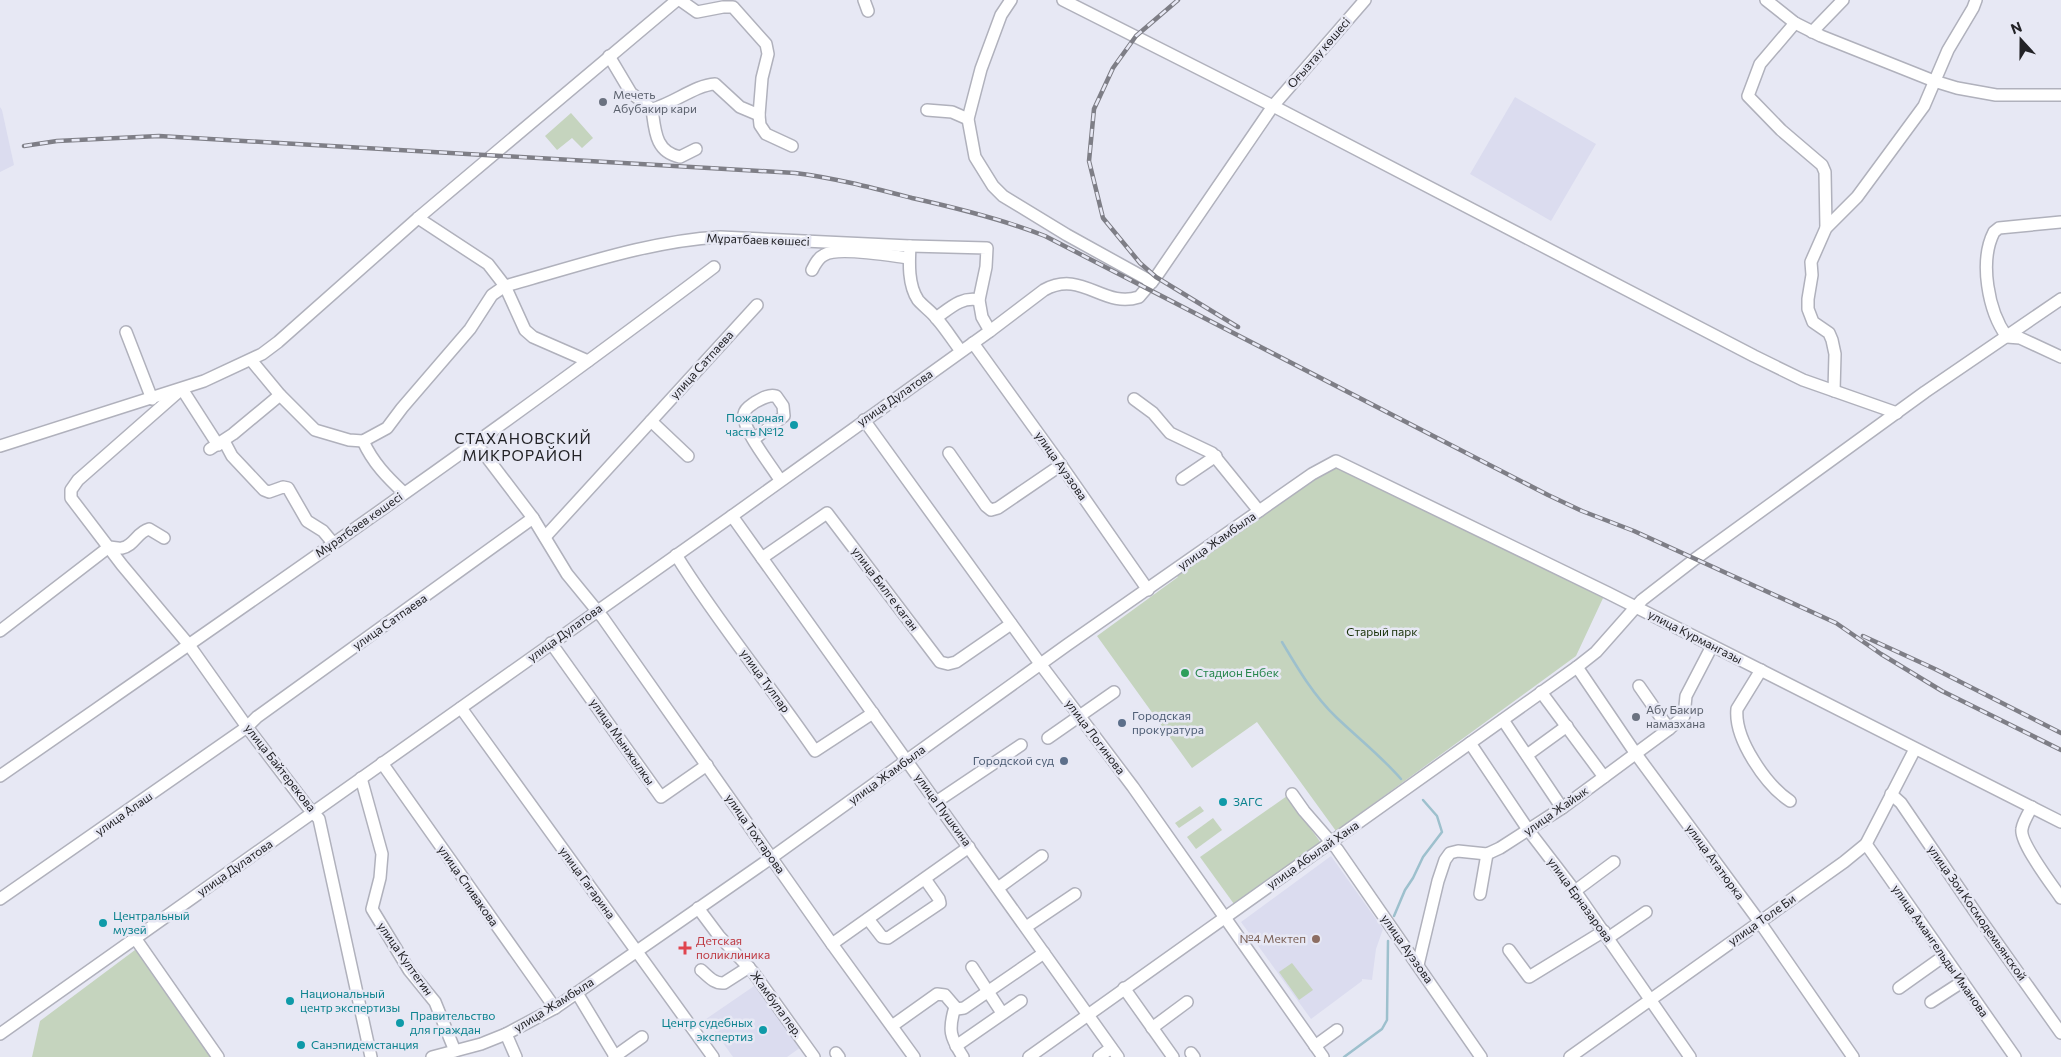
<svg xmlns="http://www.w3.org/2000/svg" width="2061" height="1057" font-family="Commissioner,sans-serif">
<style>
.built{fill:#dbdcef}
.green{fill:#c5d4be}
.lines{fill:none;stroke-linecap:round;stroke-linejoin:round}
.stream{stroke:#9dc0cd;stroke-width:2.5}
.minor-casing{stroke:#b0b1bc;stroke-width:14}
.minor{stroke:#fff;stroke-width:11}
.rail-casing{stroke:#7e7e86;stroke-width:4.5}
.rail{stroke:#e7e8f4;stroke-width:2.5;stroke-dasharray:8;stroke-linecap:butt}
.worship-dot{fill:#6b7280;stroke:#e7e8f4;stroke-width:2}
.culture-dot{fill:#0f9aa8;stroke:#e7e8f4;stroke-width:2}
.leisure-dot{fill:#2e9e5b;stroke:#e7e8f4;stroke-width:2}
.service-dot{fill:#5c6f8a;stroke:#e7e8f4;stroke-width:2}
.education-dot{fill:#8d6e63;stroke:#e7e8f4;stroke-width:2}
.health-dot{fill:#e0444e;stroke:#e7e8f4;stroke-width:2}
.labels{text-anchor:middle;stroke-width:5;stroke-linejoin:round;paint-order:stroke}
.street-label{font-size:12px;fill:#222226;stroke:#e7e8f4}
.worship-label{font-size:12px;fill:#5b616d;stroke:#e7e8f4;text-anchor:start}
.culture-label{font-size:12px;fill:#0d838f;stroke:#e7e8f4;text-anchor:start}
.park-label{font-size:12px;fill:#183108;stroke:#e7e8f4}
.leisure-label{font-size:12px;fill:#27864d;stroke:#e7e8f4;text-anchor:start}
.service-label{font-size:12px;fill:#4e5e75;stroke:#e7e8f4;text-anchor:start}
.education-label{font-size:12px;fill:#785e54;stroke:#e7e8f4;text-anchor:end}
.health-label{font-size:12px;fill:#be3a42;stroke:#e7e8f4;text-anchor:start}
.quarter-label{font-size:15px;letter-spacing:1px;fill:#222226;stroke:#e7e8f4}
</style>
<rect width="100%" height="100%" fill="#e7e8f4"/>
<g class="built">
<polygon points="1515,97 1596,144 1551,221 1470,174"/>
<polygon points="0,107 2,110 14,165 0,172"/>
<polygon points="1331,856 1383,929 1376,949 1372,980 1362,979 1362,981 1311,1019 1241,922"/>
<polygon points="760,982 804,1045 787,1057 733,1057 706,1019"/>
</g>
<g class="green">
<polygon points="571,113 593,138 582,148 572,138 557,150 545,136"/>
<polygon points="1336,464 1604,596 1576,656 1336,831 1257,722 1192,768 1097,636 1178,577 1175,574"/>
<polygon points="1287,796 1321,843 1234,904 1200,857"/>
<polygon points="1200,806 1204,811 1179,828 1175,823"/>
<polygon points="1213,818 1222,830 1196,849 1187,837"/>
<polygon points="139,947 216,1057 32,1057 40,1021"/>
<polygon points="1292,963 1313,990 1299,1000 1279,972"/>
</g>
<g class="lines">
<g class="stream">
<path d="M1282,642C1298,669 1314,696 1336,717C1358,738 1381,756 1401,779"/>
<polyline points="1394,916 1405,890 1413,878 1423,857 1442,832 1437,816 1423,800"/>
<polyline points="1344,1057 1382,1029 1387,1020 1388,941"/>
</g>
<g class="minor-casing">
<g id="minor">
<polyline points="680,0 697,12 723,7 733,7 766,44 768,54 762,78 759,115 760,125 766,134 792,146"/>
<polyline points="864,0 868,11"/>
<polyline points="1011,0 1001,15 981,69 968,119 975,157 993,186 1003,196 1067,235 1152,282"/>
<polyline points="1063,0 1273,106 1754,356 1803,380 1897,413"/>
<polyline points="1766,0 1795,23 1821,36 1934,81 1957,88 1996,95 2061,95"/>
<polyline points="1795,23 1760,64 1748,96 1781,130 1822,165 1825,172 1826,228"/>
<polyline points="1812,32 1843,0"/>
<path d="M609,56L631,93L652,109C673,104 695,85 715,84L740,107L759,115"/>
<path d="M652,109C655,130 655,152 680,157L696,149"/>
<polyline points="927,110 952,112 968,119"/>
<polyline points="418,218 488,264 505,286 525,330 533,337 588,361"/>
<path d="M2061,222L1999,228L1994,232C1979,261 1988,311 2007,337L2020,338L2061,357"/>
<path d="M910,246C909,263 908,285 918,300C924,307 932,312 937,319C946,329 953,341 961,351"/>
<path d="M812,270C815,264 818,258 824,255C838,246 892,256 909,258"/>
<path d="M936,318C950,308 962,296 979,300"/>
<polyline points="126,332 152,399"/>
<polyline points="973,343 1061,465 1148,590"/>
<path d="M251,360L280,395L315,430L349,440L363,441L387,428L402,408L470,329L492,295L505,286C575,267 647,241 720,237L910,246L987,248L986,267L979,300L982,317L990,331"/>
<polyline points="182,389 218,445"/>
<polyline points="1834,391 1835,354 1832,340 1829,333 1813,322 1808,309 1808,299 1812,275 1811,262 1826,228 1857,197 1924,106 1948,50 1973,8 1976,0"/>
<polyline points="177,393 78,480 71,490 71,498 122,565 189,645 247,727 307,806 319,819 371,1057"/>
<polyline points="1134,399 1153,413 1170,433 1212,453 1259,511"/>
<polyline points="864,420 1041,665 1133,787 1323,1057"/>
<polyline points="651,421 688,456"/>
<path d="M754,439L784,416L783,406L776,396C768,394 761,399 754,403C750,406 745,408 744,414C742,430 771,465 780,480"/>
<polyline points="224,441 232,456 264,490 269,492 283,487 288,488 307,521 323,531 333,543"/>
<path d="M363,441C373,463 387,477 404,493"/>
<polyline points="476,443 533,518 567,574 603,618 832,944 914,1057"/>
<polyline points="0,446 204,381 262,354 278,342 418,218 677,0"/>
<polyline points="210,449 233,434 280,395"/>
<polyline points="949,453 986,506 991,510 998,508 1061,465"/>
<polyline points="1182,479 1216,456"/>
<polyline points="732,516 1118,1057"/>
<polyline points="545,537 757,305"/>
<path d="M676,555C718,623 770,685 815,751L873,713"/>
<polyline points="762,558 827,513 940,662 948,664 956,662 1011,624"/>
<path d="M0,631L109,547C114,547 118,549 122,548C134,546 137,532 149,529L164,538"/>
<polyline points="551,643 661,797 707,765"/>
<polyline points="1577,667 1636,754 1759,921 1853,1057"/>
<path d="M1761,670L1737,709C1734,739 1766,785 1790,801"/>
<polyline points="1639,686 1669,729"/>
<polyline points="1541,692 1604,777"/>
<polyline points="461,708 713,1057"/>
<polyline points="1503,720 1562,808"/>
<polyline points="1048,738 1114,692"/>
<polyline points="1470,743 1529,831 1575,891 1690,1057"/>
<polyline points="1527,755 1567,726"/>
<polyline points="382,763 555,1008"/>
<path d="M0,776C240,609 481,444 714,267"/>
<polyline points="361,778 382,854 380,878 372,909 409,970 435,1002 455,1051"/>
<polyline points="1292,794 1304,811 1337,849 1481,1057"/>
<polyline points="1891,794 1901,803 1980,919 2061,1033"/>
<polyline points="936,802 1021,745"/>
<path d="M2032,807C2028,814 2023,822 2022,829C2019,842 2053,886 2061,898"/>
<polyline points="1866,844 2015,1057"/>
<polyline points="998,888 1042,856"/>
<polyline points="1575,891 1614,862"/>
<polyline points="1480,894 1487,854"/>
<polyline points="0,899 247,727 257,717 533,518"/>
<polyline points="698,908 719,936 753,972 814,1057"/>
<polyline points="868,919 882,937 888,938 940,903 939,899 925,879"/>
<polyline points="1026,927 1075,894"/>
<polyline points="135,938 218,1057"/>
<polyline points="1608,938 1646,912"/>
<polyline points="832,944 969,847"/>
<polyline points="1509,950 1529,977 1604,931"/>
<polyline points="1418,965 1438,881 1445,860 1450,853 1458,851 1487,854 1500,848 1562,808 1669,729 1684,716 1686,696 1712,646"/>
<polyline points="972,967 1002,1013"/>
<path d="M701,970C708,976 714,984 724,983L749,967"/>
<polyline points="1124,988 1173,1057"/>
<polyline points="1899,988 1944,956"/>
<polyline points="577,993 615,1056"/>
<polyline points="1931,1002 1962,982"/>
<path d="M955,1007C948,1030 950,1037 963,1057"/>
<polyline points="892,1026 937,994 945,995 957,1009 964,1008 1044,953"/>
<polyline points="1152,1028 1187,1002"/>
<path d="M0,1034L732,516L990,331L1044,290C1082,269 1103,309 1139,297L1156,277L1273,106L1365,0"/>
<polyline points="506,1034 516,1057"/>
<polyline points="956,1046 1021,1001"/>
<polyline points="1315,1046 1337,1030"/>
<polyline points="836,1053 839,1057"/>
<polyline points="1191,1053 1194,1057"/>
<polyline points="432,1057 481,1044 506,1034 555,1008 771,858 1067,645 1312,474 1336,461 1608,593 2061,822"/>
<polyline points="614,1057 642,1037"/>
<polyline points="1029,1057 1577,667 1596,652 1642,600 1695,559 1925,392 2061,299"/>
<polyline points="1099,1057 1111,1048"/>
<polyline points="1570,1057 1844,862 1866,844 1915,749"/>
</g>
</g>
<use href="#minor" class="minor"/>
<g class="rail-casing">
<g id="rail">
<polyline points="1178,0 1136,36 1113,68 1094,109 1089,161 1103,218 1140,263 1156,277 1238,327"/>
<path d="M24,146L57,141L159,136L795,173C835,178 873,188 912,198C957,208 1002,219 1045,236L1548,495L1582,511L1634,531L1836,623L1881,654L1942,691L2061,750"/>
<polyline points="1863,636 1935,669 2061,733"/>
</g>
</g>
<use href="#rail" class="rail"/>
</g>
<g class="worship-dot">
<circle cx="603" cy="102" r="5"/>
<circle cx="1636" cy="717" r="5"/>
</g>
<g class="culture-dot">
<circle cx="794" cy="425" r="5"/>
<circle cx="1223" cy="802" r="5"/>
<circle cx="103" cy="923" r="5"/>
<circle cx="290" cy="1001" r="5"/>
<circle cx="400" cy="1023" r="5"/>
<circle cx="763" cy="1030" r="5"/>
<circle cx="301" cy="1045" r="5"/>
</g>
<circle class="leisure-dot" cx="1185" cy="673" r="5"/>
<g class="service-dot">
<circle cx="1122" cy="723" r="5"/>
<circle cx="1064" cy="761" r="5"/>
</g>
<circle class="education-dot" cx="1316" cy="939" r="5"/>
<path class="health-dot" d="M682.5 940.5h5v5h5v5h-5v5h-5v-5h-5v-5h5z"/>
<g class="labels">
<g class="street-label">
<text transform="translate(1319 53) rotate(-49)" y="4">Оғызтау көшесі</text>
<text transform="translate(758 240) rotate(2)" y="4">Мұратбаев көшесі</text>
<text transform="translate(702 365) rotate(-48)" y="4">улица Сатпаева</text>
<text transform="translate(895 398) rotate(-35)" y="4">улица Дулатова</text>
<text transform="translate(1061 466) rotate(55)" y="4">улица Ауэзова</text>
<text transform="translate(359 525) rotate(-35)" y="4">Мұратбаев көшесі</text>
<text transform="translate(1217 541) rotate(-35)" y="4">улица Жамбыла</text>
<text transform="translate(885 589) rotate(53)" y="4">улица Билге каган</text>
<text transform="translate(390 622) rotate(-35)" y="4">улица Сатпаева</text>
<text transform="translate(565 633) rotate(-36)" y="4">улица Дулатова</text>
<text transform="translate(1695 637) rotate(27)" y="4">улица Курмангазы</text>
<text transform="translate(765 681) rotate(54)" y="4">улица Тулпар</text>
<text transform="translate(1095 737) rotate(53)" y="4">улица Логинова</text>
<text transform="translate(622 742) rotate(55)" y="4">улица Мынжылкы</text>
<text transform="translate(280 768) rotate(52)" y="4">улица Байтерекова</text>
<text transform="translate(887 775) rotate(-36)" y="4">улица Жамбыла</text>
<text transform="translate(943 810) rotate(54)" y="4">улица Пушкина</text>
<text transform="translate(1556 811) rotate(-35)" y="4">улица Жайык</text>
<text transform="translate(124 814) rotate(-35)" y="4">улица Алаш</text>
<text transform="translate(755 834) rotate(55)" y="4">улица Тохтарова</text>
<text transform="translate(1313 855) rotate(-35)" y="4">улица Абылай Хана</text>
<text transform="translate(1715 862) rotate(54)" y="4">улица Ататюрка</text>
<text transform="translate(235 868) rotate(-35)" y="4">улица Дулатова</text>
<text transform="translate(587 883) rotate(54)" y="4">улица Гагарина</text>
<text transform="translate(468 886) rotate(55)" y="4">улица Спивакова</text>
<text transform="translate(1580 900) rotate(54)" y="4">улица Ерназарова</text>
<text transform="translate(1977 913) rotate(55)" y="4">улица Зои Космодемьянской</text>
<text transform="translate(1762 920) rotate(-35)" y="4">улица Толе Би</text>
<text transform="translate(1407 949) rotate(55)" y="4">улица Ауэзова</text>
<text transform="translate(1940 951) rotate(55)" y="4">улица Амангельды Иманова</text>
<text transform="translate(405 959) rotate(55)" y="4">улица Култегин</text>
<text transform="translate(776 1004) rotate(54)" y="4">Жамбула пер.</text>
<text transform="translate(554 1005) rotate(-32)" y="4">улица Жамбыла</text>
</g>
<g class="worship-label">
<text x="613" y="99">Мечеть<tspan x="613" dy="14">Абубакир кари</tspan></text>
<text x="1646" y="714">Абу Бакир<tspan x="1646" dy="14">намазхана</tspan></text>
</g>
<g class="culture-label">
<text x="784" y="422" text-anchor="end">Пожарная<tspan x="784" dy="14">часть №12</tspan></text>
<text x="1233" y="806">ЗАГС</text>
<text x="113" y="920">Центральный<tspan x="113" dy="14">музей</tspan></text>
<text x="300" y="998">Национальный<tspan x="300" dy="14">центр экспертизы</tspan></text>
<text x="410" y="1020">Правительство<tspan x="410" dy="14">для граждан</tspan></text>
<text x="753" y="1027" text-anchor="end">Центр судебных<tspan x="753" dy="14">экспертиз</tspan></text>
<text x="311" y="1049">Санэпидемстанция</text>
</g>
<g class="park-label">
<text x="1382" y="636">Старый парк</text>
</g>
<g class="leisure-label">
<text x="1195" y="677">Стадион Енбек</text>
</g>
<g class="service-label">
<text x="1132" y="720">Городская<tspan x="1132" dy="14">прокуратура</tspan></text>
<text x="1054" y="765" text-anchor="end">Городской суд</text>
</g>
<g class="education-label">
<text x="1306" y="943">№4 Мектеп</text>
</g>
<g class="health-label">
<text x="696" y="945">Детская<tspan x="696" dy="14">поликлиника</tspan></text>
</g>
<g class="quarter-label">
<text x="523" y="444">СТАХАНОВСКИЙ<tspan x="523" dy="17">МИКРОРАЙОН</tspan></text>
</g>
</g>
<g transform="translate(2021 40) rotate(339)" stroke="#e7e8f4" stroke-width="4" paint-order="stroke">
<path d="M0-4L9 19L0 12L-9 19Z" fill="#222226"/>
<text y="-8" font-size="14" font-weight="bold" text-anchor="middle" fill="#222226">N</text>
</g>
</svg>
